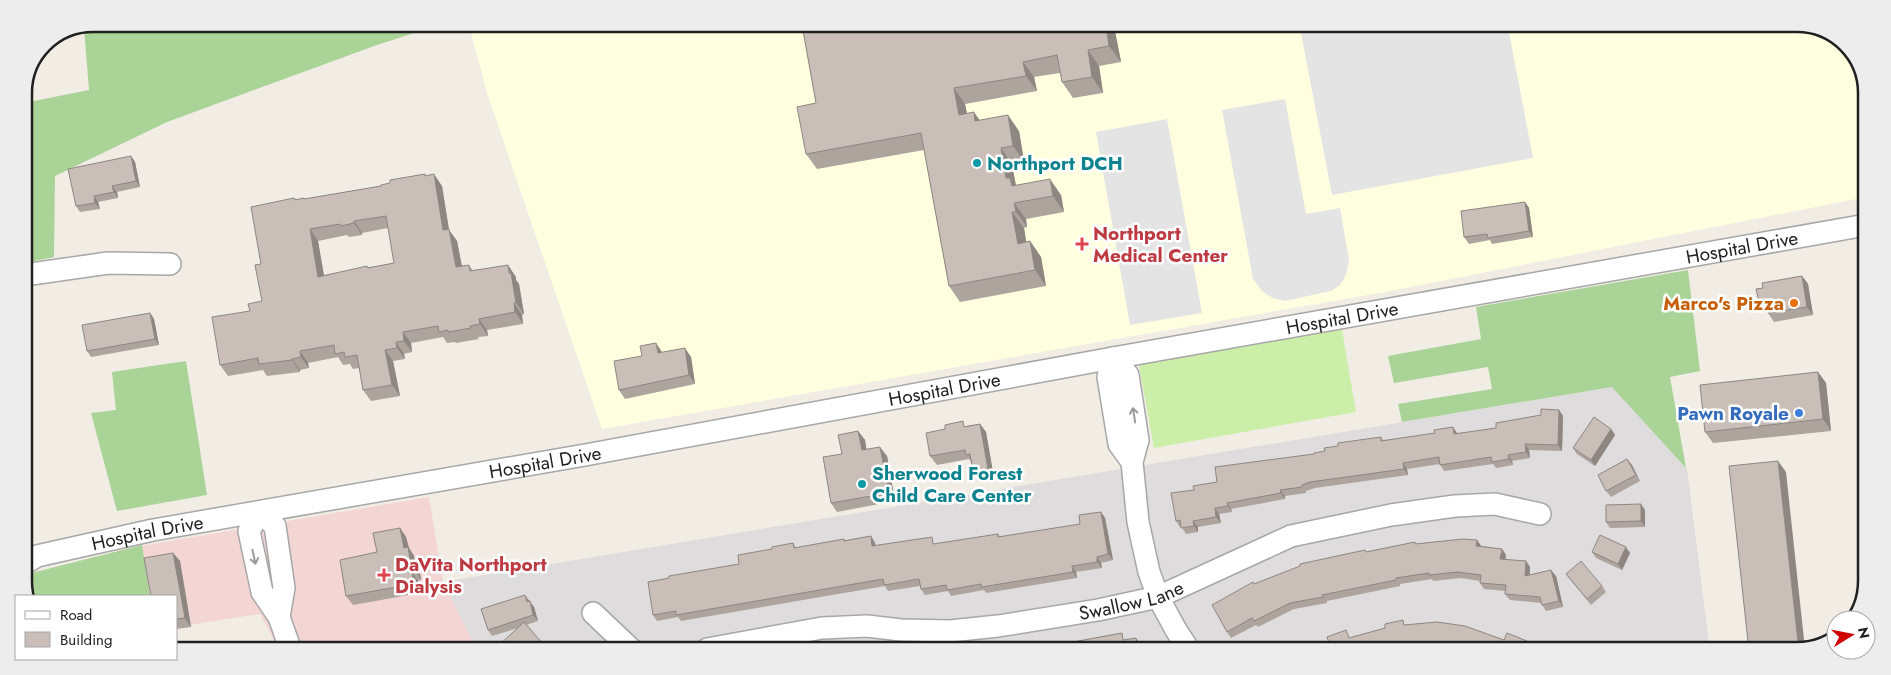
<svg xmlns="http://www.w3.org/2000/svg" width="1891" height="675" font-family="Jost,sans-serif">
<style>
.residential{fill:#dedcdc}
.commercial{fill:#f3d5d4}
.education{fill:#ffffe0}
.grass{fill:#cbeea8}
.forest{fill:#a9d397}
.parking{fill:#e4e4e4}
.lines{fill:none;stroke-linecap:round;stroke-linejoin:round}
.minor-casing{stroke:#a7a7a7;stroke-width:24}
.minor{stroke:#fff;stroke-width:21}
.wall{fill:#ada49e;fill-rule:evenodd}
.shaded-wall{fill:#8d8681}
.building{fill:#c9bfb8;stroke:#8d8681;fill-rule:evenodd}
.oneway{stroke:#9b9b9b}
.culture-dot{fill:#0f9aa8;stroke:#fff;stroke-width:2}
.health-dot{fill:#e0444e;stroke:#fff;stroke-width:2}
.food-dot{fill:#e8710a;stroke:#fff;stroke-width:2}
.shop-dot{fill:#3f7fe0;stroke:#fff;stroke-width:2}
.labels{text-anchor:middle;stroke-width:5;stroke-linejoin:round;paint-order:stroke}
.culture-label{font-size:19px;font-weight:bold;fill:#0d838f;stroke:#fff;text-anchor:start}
.health-label{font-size:19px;font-weight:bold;fill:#be3a42;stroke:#fff;text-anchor:start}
.street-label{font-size:19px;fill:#202020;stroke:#fff}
.food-label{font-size:19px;font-weight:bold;fill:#c56008;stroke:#fff;text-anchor:end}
.shop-label{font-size:19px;font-weight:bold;fill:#366cbe;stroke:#fff;text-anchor:end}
.rim{fill:none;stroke:#202020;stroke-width:2.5}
</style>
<rect width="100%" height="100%" fill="#f1ede5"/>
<polygon class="residential" points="1613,387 1687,469 1710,651 476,648 443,582"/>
<polygon class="commercial" points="429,497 443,582 476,648 278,648 260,614 176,627 176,596 28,596 24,586 24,575 140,546"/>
<polygon class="education" points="469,25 1820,27 1853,51 1867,89 1866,197 1385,292 602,429 488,96"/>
<polygon class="grass" points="1340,318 1356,412 1154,448 1137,354"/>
<g class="forest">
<polygon points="94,24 442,24 377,45 167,122 55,176 54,257 24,263 24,103 89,90 84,28"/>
<polygon points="1688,270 1700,371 1670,377 1686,468 1612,387 1402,422 1398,404 1492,389 1488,367 1394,383 1388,356 1481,339 1476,307"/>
<polygon points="186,361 207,495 117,511 91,413 116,410 112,372"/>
<polygon points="142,545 150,596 28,596 24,586 24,575"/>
</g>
<g class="parking">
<polygon points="1309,26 1508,27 1533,158 1332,195 1300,28"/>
<polygon points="1285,99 1306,214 1340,208 1349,260 1346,275 1340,285 1331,291 1285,301 1273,298 1263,292 1253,279 1222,110"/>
<polygon points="1167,119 1202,313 1130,325 1096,132"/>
</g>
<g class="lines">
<g class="minor-casing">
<g id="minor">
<polyline points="24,275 108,263 170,264"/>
<polyline points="1113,358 1128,375 1138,440 1132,462 1138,522 1149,572 1158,597 1176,630 1189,650"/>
<polyline points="1113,358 1108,377 1119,444 1132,462"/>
<path id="s1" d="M24,564L37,556L153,530L585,455L1113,358L1866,225"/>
<polyline points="593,613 631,649"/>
<polyline points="279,617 284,588 275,526 260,512 249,531 262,592 279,617 290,648"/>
<path id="s2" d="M707,649L822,628L867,626L901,630L950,631L998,626L1098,610L1158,597L1291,536L1391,515L1455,506L1495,504L1540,514"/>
</g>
</g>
<use href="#minor" class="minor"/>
</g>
<g class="wall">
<polygon points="802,25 1114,26 1121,62 1099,66 1103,93 1073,98 1062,82 1060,73 1034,77 1037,91 965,104 967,113 980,120 1019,131 1024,161 1012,164 1016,185 1061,195 1064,212 1026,219 1027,227 1024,228 1026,242 1030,241 1041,257 1046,286 960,302 949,286 924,150 817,169 806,154 816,103"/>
<polygon points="131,156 135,162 140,187 117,192 118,198 98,202 100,209 80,212 76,206"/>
<path d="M426,176L442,186L449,230L457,241L462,266L469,265L473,271L516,277V280L519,284L524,314L522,315L523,324L487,330L488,336L478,337L479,339L456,343L455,342L447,343L443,337L411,343L412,352L404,354L405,359L393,361L400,396L371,401L363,390L359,368L353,369L350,364L343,365L338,357L308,363L309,368L300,370V372L267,376L263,370L228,376L220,365L250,311L262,301L261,264L294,198L296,199H305L381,186ZM388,228L394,263L324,275L318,241L347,235L349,237L362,235V233Z"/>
<polygon points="1525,202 1529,208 1533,237 1492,244 1490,240 1469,244 1464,237"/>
<polygon points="1802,276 1808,284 1813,315 1774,322 1768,313 1768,311 1765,311 1759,302 1763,288"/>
<polygon points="150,313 154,319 159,345 91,357 87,351"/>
<polygon points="662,352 691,357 695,384 625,399 619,390"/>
<polygon points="24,365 27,382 24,382"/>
<polygon points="1818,372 1826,383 1831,431 1713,443 1705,432"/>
<polygon points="1559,410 1563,416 1562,451 1529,450 1530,458 1512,461 1513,465 1496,468 1493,464 1444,471 1440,464 1407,469 1408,475 1315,488 1306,491 1306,493 1285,496 1285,499 1231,509 1232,512 1219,514 1221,523 1198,527 1198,532 1186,534 1181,526 1180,527 1176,521 1194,490 1325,451 1381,437 1383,440 1457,433 1457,434 1496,428"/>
<polygon points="980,424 986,432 994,478 979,480 973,471 971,462 969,459 937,465 930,456 966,426"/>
<polygon points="1611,429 1615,435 1595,466 1577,454 1573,448"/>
<polygon points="858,431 865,440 866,449 887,456 895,501 837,512 831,503 842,454"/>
<polygon points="1627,459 1640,481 1611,497 1606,491"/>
<polygon points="1645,510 1645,527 1610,528 1606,522"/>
<polygon points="1101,512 1105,518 1113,560 1101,563 1102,568 1076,572 1077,578 986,593 984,590 951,596 948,591 925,595 921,589 920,586 888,591 885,586 681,621 678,617 657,621 653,615 669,578 739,564 772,549 793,543 796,548 871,536 875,543 876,546 936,544 998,534 1000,537 1080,524"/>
<polygon points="400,528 406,537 409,548 414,556 415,562 419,567 421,580 418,581 420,593 353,605 346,596 377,552"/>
<polygon points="1477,540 1481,546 1502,549 1506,555 1505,560 1526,561 1530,567 1530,575 1556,576 1563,607 1546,611 1541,603 1510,600 1505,594 1506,591 1484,589 1480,583 1480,581 1461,578 1433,581 1432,579 1400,584 1400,586 1327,601 1327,603 1294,609 1258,627 1256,625 1231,638 1227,632 1254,584 1366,552 1415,542 1416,544"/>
<polygon points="1592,552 1630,553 1622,570 1596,558"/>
<polygon points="173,553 180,561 191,627 176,629 176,596"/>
<polygon points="1566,574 1602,586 1606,592 1591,605"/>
<polygon points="534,607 538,621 526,625 547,649 497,649 518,628 492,636 488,630"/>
</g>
<g class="shaded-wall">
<polygon points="1106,26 1114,26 1121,62 1109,46"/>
<polygon points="1088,50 1099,66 1103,93 1092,77"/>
<polygon points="1023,62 1034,77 1037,91 1026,76"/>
<polygon points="954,88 965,104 970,130 959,115"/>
<polygon points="974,112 985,128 975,121"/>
<polygon points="1008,115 1019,131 1024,161 1013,146"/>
<polygon points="1001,148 1012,164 1016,187 1021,194 1023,202 1006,178"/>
<polygon points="131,156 135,162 140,187 136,181"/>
<polygon points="434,174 442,186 449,230 457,241 464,278 456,267 443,230"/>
<polygon points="1050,179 1061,195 1064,212 1053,196"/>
<polygon points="112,186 117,192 118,198 114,192"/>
<polygon points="94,196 98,202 100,209 95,203"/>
<polygon points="1525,202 1529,208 1533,237 1529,231"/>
<polygon points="1014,203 1026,219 1027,227 1016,212"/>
<polygon points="1012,212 1024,228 1029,259 1018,244"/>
<polygon points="354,221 362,233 362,235 354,223"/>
<polygon points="310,229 318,241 326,288 318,277"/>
<polygon points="1030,241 1041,257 1046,286 1035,270"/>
<polygon points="508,265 516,277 516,280 519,284 524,314 516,303"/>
<polygon points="1802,276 1808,284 1813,315 1807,307"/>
<polygon points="514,303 522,315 523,324 515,312"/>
<polygon points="150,313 154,319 159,345 155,339"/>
<polygon points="479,319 487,330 488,336 480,324"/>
<polygon points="403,332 411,343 412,352 404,341"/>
<polygon points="396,342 404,354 405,359 397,348"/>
<polygon points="656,343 662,352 664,362 658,353"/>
<polygon points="685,348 691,357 695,384 689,375"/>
<polygon points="385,350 393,361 400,396 392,385"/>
<polygon points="300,351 308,363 309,368 301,357"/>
<polygon points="292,359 300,370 300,372 292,360"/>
<polygon points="24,365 27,382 24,377"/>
<polygon points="1818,372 1826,383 1831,431 1823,419"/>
<polygon points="1559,410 1563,416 1562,451 1558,445"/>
<polygon points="980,424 986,432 994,478 988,469"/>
<polygon points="1453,427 1457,433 1458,440 1454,434"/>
<polygon points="1611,429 1615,435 1595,466 1591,460"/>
<polygon points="858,431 865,440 868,459 862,450"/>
<polygon points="1525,444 1529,450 1530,458 1526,452"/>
<polygon points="880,447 887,456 895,501 889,493"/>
<polygon points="1508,455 1512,461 1513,465 1509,459"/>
<polygon points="1627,459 1632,465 1640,481 1636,475"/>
<polygon points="1778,461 1786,472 1805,649 1799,651"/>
<polygon points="1403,463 1407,469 1408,475 1404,469"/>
<polygon points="1280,490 1285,496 1285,499 1281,493"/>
<polygon points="1227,503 1231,509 1232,512 1228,506"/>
<polygon points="1641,504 1645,510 1645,527 1641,521"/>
<polygon points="1215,508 1219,514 1221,523 1216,517"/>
<polygon points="1101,512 1105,518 1113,560 1108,554"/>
<polygon points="1193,521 1198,527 1198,532 1194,526"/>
<polygon points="400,528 406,537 409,548 414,556 415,562 419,567 421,580 415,571 404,548"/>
<polygon points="871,536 875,543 877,553 872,546"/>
<polygon points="1477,540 1481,546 1476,546"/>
<polygon points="1626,547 1630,553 1622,570 1618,564"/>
<polygon points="1502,549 1506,555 1505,565 1500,559"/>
<polygon points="173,553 180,561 191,627 185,618"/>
<polygon points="1097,557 1101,563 1102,568 1097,562"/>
<polygon points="1526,561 1530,567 1529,582 1525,576"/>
<polygon points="1072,566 1076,572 1077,578 1073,572"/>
<polygon points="1551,570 1556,576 1563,607 1559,601"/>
<polygon points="412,572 418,581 420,593 414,584"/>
<polygon points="525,595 534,607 538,621 533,615"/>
<polygon points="1136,638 1140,644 1141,650 1138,647"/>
<polygon points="1527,641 1531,647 1529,651 1524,651 1523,649"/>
</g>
<g class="building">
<polygon points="802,25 1106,26 1109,46 1088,50 1092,77 1062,82 1057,55 1023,62 1026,76 954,88 959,115 974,112 975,121 1008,115 1013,146 1001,148 1006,178 1010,178 1012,186 1050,179 1053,196 1014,203 1016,212 1012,212 1018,244 1030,241 1035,270 949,286 921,133 806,154 797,107 816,103"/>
<polygon points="131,156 136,181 112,186 114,192 94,196 95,203 76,206 68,169"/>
<path d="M425,174V176L434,174L443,230L449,229L456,267L469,265L470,271L508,265L509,273H511L516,303H514L515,312L479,319L480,324L470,326L471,328L448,332V330L439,332L438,326L403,332L404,341L396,342L397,348L385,350L392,385L363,390L357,355L345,357L344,352L335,354L334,345L300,351L301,357L292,359V360L259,364L258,358L220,365L212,317L250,311L248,304L262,301L255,265L261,264L251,207L294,198L295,200L304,198V199L381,186V185L390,183V180ZM386,216L394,263L368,268L367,266L318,277L310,229L340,224L341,226L354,223V221Z"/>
<polygon points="1525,202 1529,231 1488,238 1487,234 1464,237 1461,211"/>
<polygon points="1802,276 1807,307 1768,313 1766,301 1759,302 1756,289 1763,288 1762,283"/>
<polygon points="150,313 155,339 87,351 82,325"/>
<polygon points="656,343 658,353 685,348 689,375 619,390 614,361 642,356 640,346"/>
<polygon points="1818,372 1823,419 1705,432 1700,385"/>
<polygon points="1541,409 1559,410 1558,445 1525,444 1526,452 1508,455 1509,459 1492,462 1491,457 1440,465 1439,457 1403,463 1404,469 1310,482 1302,485 1302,487 1280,490 1281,493 1227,503 1228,506 1215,508 1216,517 1193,521 1194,526 1181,528 1180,520 1176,521 1171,493 1194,490 1193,486 1217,482 1215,467 1314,454 1314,453 1325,451 1324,448 1338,446 1338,443 1381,437 1381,441 1435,433 1434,430 1453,427 1454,434 1496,428 1496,423 1541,415"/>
<polygon points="1594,417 1611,429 1591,460 1573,448"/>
<polygon points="963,421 964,427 980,424 988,469 973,471 970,454 966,455 965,450 930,456 926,433 945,429 945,425"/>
<polygon points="858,431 862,450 880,447 889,493 831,503 823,457 842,454 838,435"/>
<polygon points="1627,459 1636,475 1606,491 1598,475"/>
<polygon points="1778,461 1799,651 1749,651 1729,466"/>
<polygon points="1641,504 1641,521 1606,522 1606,505"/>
<polygon points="1101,512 1108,554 1097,557 1097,562 1072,566 1073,572 982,587 981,584 947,590 946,585 921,589 919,579 884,585 883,579 676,615 676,611 653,615 648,582 669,578 669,576 739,564 738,555 772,549 772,547 793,543 794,548 844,539 844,541 871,536 872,546 932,537 933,544 998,534 998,537 1080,524 1079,515"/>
<polygon points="400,528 404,548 408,547 410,559 413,558 415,571 412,572 414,584 346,596 340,560 377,552 373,533"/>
<polygon points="1600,535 1626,547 1618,564 1592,552"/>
<polygon points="1463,539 1477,540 1476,546 1502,549 1500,559 1526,561 1525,576 1551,570 1559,601 1542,605 1540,597 1505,594 1506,585 1480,583 1481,575 1457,572 1429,575 1429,573 1396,578 1396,580 1322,595 1323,597 1290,603 1254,621 1252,618 1227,632 1212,605 1253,582 1254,584 1300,566 1300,564 1365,550 1366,552 1415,542 1415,544"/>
<polygon points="173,553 185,618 176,619 176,596 151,596 144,558"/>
<polygon points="1581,561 1602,586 1587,599 1566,574"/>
<polygon points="525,595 527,602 530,601 533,615 488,630 481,609"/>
<polygon points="1403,620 1404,625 1437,622 1465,626 1504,640 1507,633 1527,641 1523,649 1527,651 1316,650 1329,643 1327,637 1346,630 1349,638 1385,628 1385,624"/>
<polygon points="524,622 544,645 541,649 498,649 497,647"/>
<polygon points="1122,633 1123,640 1136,638 1138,647 1142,646 1143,650 1029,650"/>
</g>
<defs><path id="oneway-shaft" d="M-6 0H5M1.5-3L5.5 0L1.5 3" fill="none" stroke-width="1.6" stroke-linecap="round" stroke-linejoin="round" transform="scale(1.25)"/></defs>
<g class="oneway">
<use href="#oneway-shaft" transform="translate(1134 415) rotate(-99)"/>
<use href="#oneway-shaft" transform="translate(254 557) rotate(78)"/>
</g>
<g class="culture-dot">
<circle cx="977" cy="163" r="5"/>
<circle cx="862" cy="484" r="5"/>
</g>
<g class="health-dot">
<path d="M1079.5 236.5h5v5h5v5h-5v5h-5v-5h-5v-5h5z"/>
<path d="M381.5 567.5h5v5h5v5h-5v5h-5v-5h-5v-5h5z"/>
</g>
<circle class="food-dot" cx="1794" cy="303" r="5"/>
<circle class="shop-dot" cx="1799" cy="413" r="5"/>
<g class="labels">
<g class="culture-label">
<text x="987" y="170">Northport DCH</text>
<text x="872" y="480">Sherwood Forest<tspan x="872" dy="22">Child Care Center</tspan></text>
</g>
<g class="health-label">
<text x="1093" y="240">Northport<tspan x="1093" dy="22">Medical Center</tspan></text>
<text x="395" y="571">DaVita Northport<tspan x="395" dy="22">Dialysis</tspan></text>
</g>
<g class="street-label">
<text dy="7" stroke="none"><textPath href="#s1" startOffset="1748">Hospital Drive</textPath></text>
<text dy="7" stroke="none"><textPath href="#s1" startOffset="1342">Hospital Drive</textPath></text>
<text dy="7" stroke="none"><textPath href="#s1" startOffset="938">Hospital Drive</textPath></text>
<text dy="7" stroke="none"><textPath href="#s1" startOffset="532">Hospital Drive</textPath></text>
<text dy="7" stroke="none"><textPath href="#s1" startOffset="128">Hospital Drive</textPath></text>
<text dy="7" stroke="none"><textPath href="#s2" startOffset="429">Swallow Lane</textPath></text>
</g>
<g class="food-label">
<text x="1784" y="310">Marco's Pizza</text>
</g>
<g class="shop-label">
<text x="1789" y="420">Pawn Royale</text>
</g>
</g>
<path d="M0 0H1891V675H0ZM93 32H1797A61 61 0 0 1 1858 93V581A61 61 0 0 1 1797 642H93A61 61 0 0 1 32 581V93A61 61 0 0 1 93 32Z" fill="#ededed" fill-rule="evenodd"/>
<path class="rim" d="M93 32H1797A61 61 0 0 1 1858 93V581A61 61 0 0 1 1797 642H93A61 61 0 0 1 32 581V93A61 61 0 0 1 93 32Z"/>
<rect x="15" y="595" width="162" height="65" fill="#ffffff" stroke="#a6a6a6"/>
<rect x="25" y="611" width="25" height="8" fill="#ffffff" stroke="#a6a6a6"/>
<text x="60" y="620" font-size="15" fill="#202020">Road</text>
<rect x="25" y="632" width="25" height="15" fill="#c9bfb8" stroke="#a6a6a6"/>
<text x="60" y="645" font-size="15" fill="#202020">Building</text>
<g transform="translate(1851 635) rotate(80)"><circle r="24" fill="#ffffff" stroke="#a6a6a6"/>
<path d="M0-4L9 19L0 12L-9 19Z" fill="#cf0000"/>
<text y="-8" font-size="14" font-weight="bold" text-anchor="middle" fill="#202020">N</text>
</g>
</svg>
